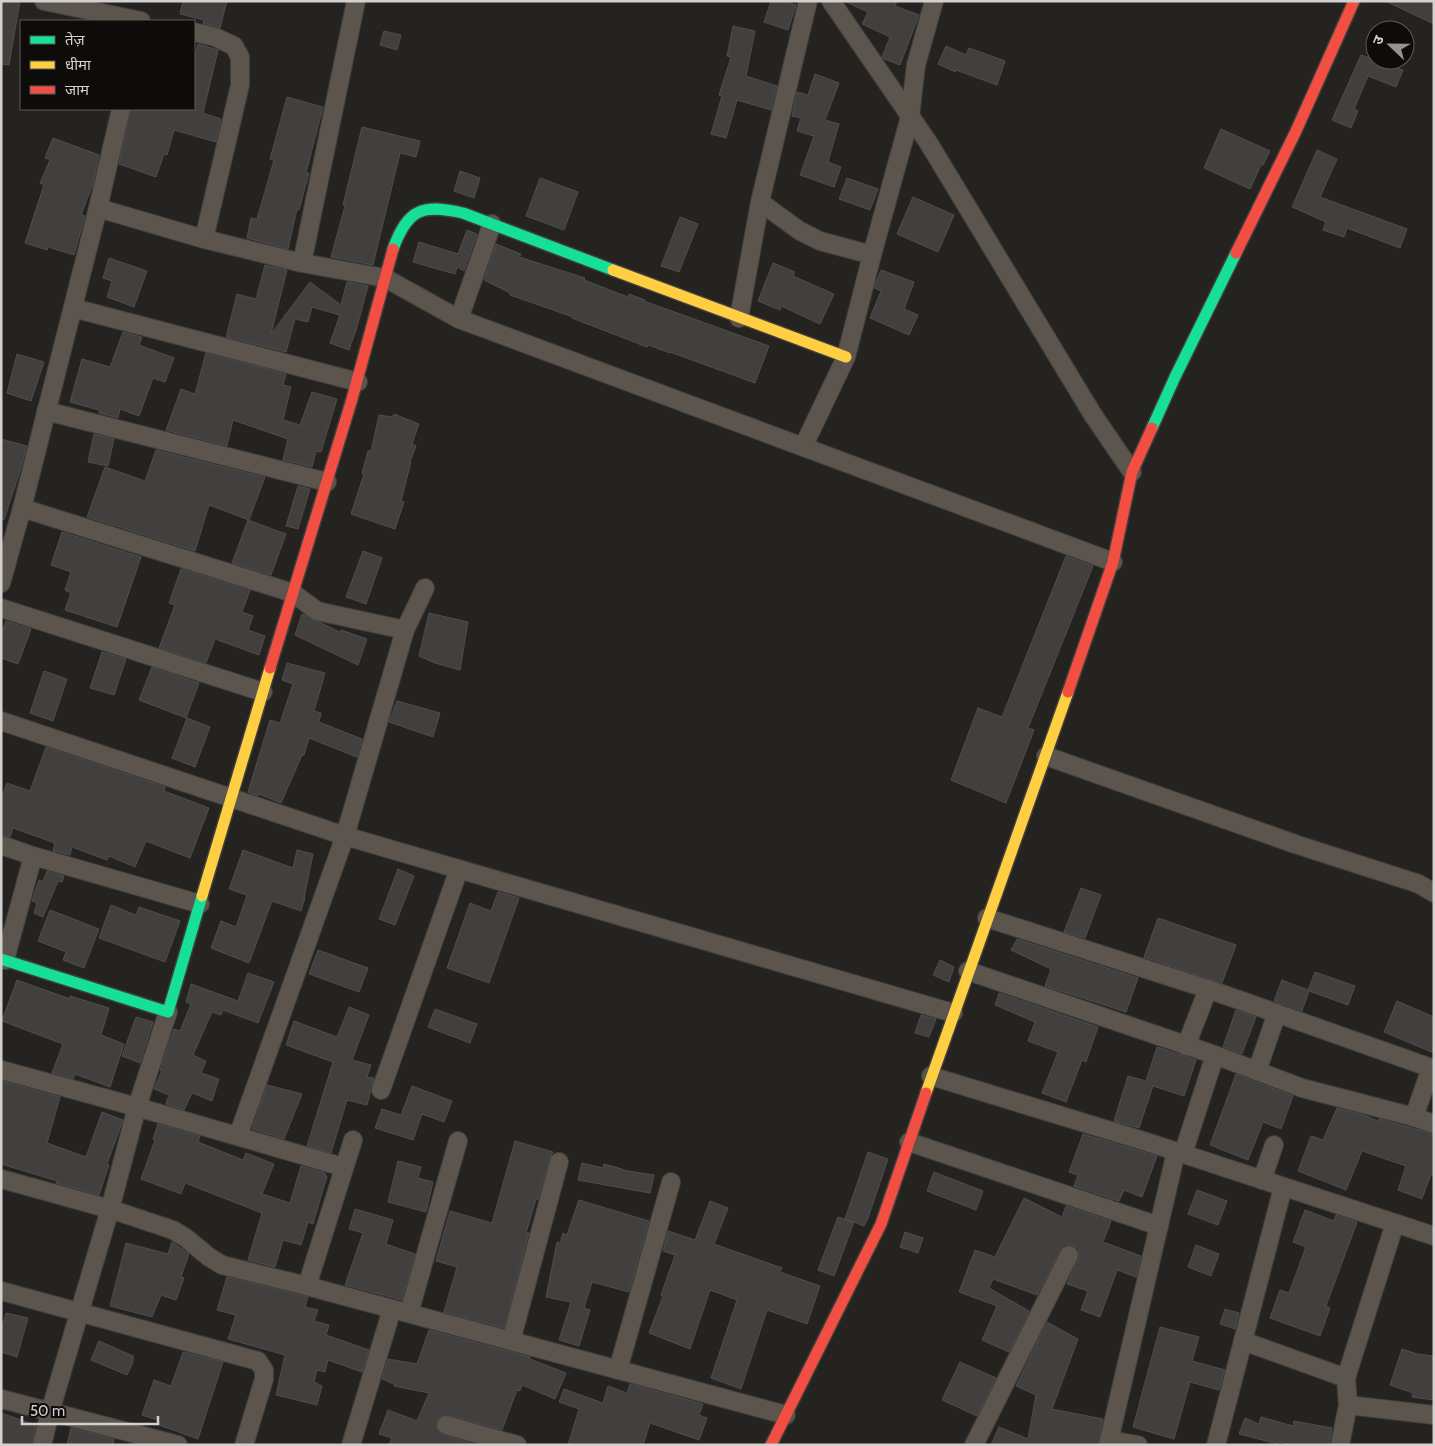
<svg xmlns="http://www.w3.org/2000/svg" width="1435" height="1446" font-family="Cabin,'Noto Sans Devanagari',sans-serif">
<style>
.building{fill:#42403f;stroke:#504e4d}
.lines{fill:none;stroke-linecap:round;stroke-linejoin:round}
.street-casing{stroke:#403f3d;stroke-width:20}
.fast-casing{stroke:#403f3d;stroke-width:14}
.slow-casing{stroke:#403f3d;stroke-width:14}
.jam-casing{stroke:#403f3d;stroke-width:14}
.street{stroke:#5b554d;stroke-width:18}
.fast{stroke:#16e098;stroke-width:11}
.slow{stroke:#ffcf43;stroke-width:11}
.jam{stroke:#f24e42;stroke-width:11}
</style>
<rect width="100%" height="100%" fill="#252320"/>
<g class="building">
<polygon points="1,1 20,1 9,65 1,64"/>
<polygon points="183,1 227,1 220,28 203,23 204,20 180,14"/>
<polygon points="771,1 785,1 796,5 788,30 764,22"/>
<polygon points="844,1 897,1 895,6 919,15 900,65 884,59 882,57 890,37 862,24 868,12"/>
<polygon points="1385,1 1434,1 1434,24"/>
<polygon points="733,26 755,31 746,76 777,86 771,110 737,100 726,138 711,134 722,96 719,95 731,57 727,56"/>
<polygon points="384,31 401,35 397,50 380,45"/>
<polygon points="198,44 218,50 203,113 221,119 216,142 174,130 167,155 164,154 156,177 119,164 131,109 194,109 194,61"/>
<polygon points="946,46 966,55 969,48 1005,61 997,85 956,70 955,72 938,64"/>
<polygon points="1361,55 1403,70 1396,87 1368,76 1354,109 1358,111 1351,128 1332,120"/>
<polygon points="815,74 839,83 825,120 839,124 828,162 841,167 834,187 800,175 814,136 797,131 801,118 792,116 797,92 808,95"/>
<polygon points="287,97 323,107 306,173 309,173 299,210 297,209 288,249 247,238 251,218 257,219 274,160 270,159"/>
<polygon points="362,127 420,141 416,157 400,153 373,265 331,257 345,206 343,205"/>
<polygon points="1221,129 1270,151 1263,165 1261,165 1250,189 1204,168"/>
<polygon points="53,138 99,155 93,184 81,215 85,216 74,255 48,247 47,250 25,243 44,185 40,183 50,160 45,158"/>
<polygon points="1317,150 1337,159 1320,197 1407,229 1400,248 1347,228 1344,237 1323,230 1326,222 1292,207"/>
<polygon points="460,171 480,178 474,198 454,191"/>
<polygon points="540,178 578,192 564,230 526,216"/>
<polygon points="847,178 878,189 870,210 839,199"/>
<polygon points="913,197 954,215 938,252 897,234"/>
<polygon points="680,217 698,224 679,272 661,266"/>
<polygon points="467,230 477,234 464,271 457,267 455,274 413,262 419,242 458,254"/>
<polygon points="496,244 521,254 519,257 585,278 584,280 628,297 629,294 645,300 644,301 769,346 755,383 670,352 670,353 648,345 647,347 572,318 573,317 510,295 510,293 484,280"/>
<polygon points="109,258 147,271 134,307 107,297 112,281 103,278"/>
<polygon points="773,263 795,272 793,276 834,294 820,324 781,306 780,310 758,301"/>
<polygon points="265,265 287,270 271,334 310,282 341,305 347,282 368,286 357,327 349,350 330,343 340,315 312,307 308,322 295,319 286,352 226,337 237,294 256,299"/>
<polygon points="881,270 914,282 904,309 918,315 909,335 870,318 881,291 874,288"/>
<polygon points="123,332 142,337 139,345 174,358 165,382 153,378 139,416 120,409 118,418 99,413 99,410 70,402 82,359 110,367"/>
<polygon points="206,353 286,374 283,385 291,387 283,420 300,425 312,392 337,399 321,452 316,451 312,467 283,460 288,439 233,420 227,446 166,430 181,389 195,394"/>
<polygon points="17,354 44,362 31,401 7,393"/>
<polygon points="394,414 419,424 412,444 416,446 410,462 411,462 401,501 404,502 395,529 351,514 364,474 362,473 368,451 371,451 379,415 392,417"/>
<polygon points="94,434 114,439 108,466 88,462"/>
<polygon points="1,439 27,446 20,471 4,520 1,519"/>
<polygon points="156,450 265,477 249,520 209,505 195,551 87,517 105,467 145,481"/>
<polygon points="298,486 310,489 298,529 286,526"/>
<polygon points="248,520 286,534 271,575 232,563"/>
<polygon points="62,532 141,557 117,627 65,610 71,593 65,590 71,572 51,565"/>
<polygon points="363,551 382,558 366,604 346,597"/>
<polygon points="1066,556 1093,566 1028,728 1034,730 1006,803 951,780 978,708 1002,717"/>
<polygon points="181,569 250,590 242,612 253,616 248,630 265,636 259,655 215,639 206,663 159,648 175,605 169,603"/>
<polygon points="429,613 468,622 460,670 435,663 419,656"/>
<polygon points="302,614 340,632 341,630 367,639 358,665 295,635"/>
<polygon points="6,621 31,629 18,664 1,658 1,633"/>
<polygon points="102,652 126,659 114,695 90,688"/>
<polygon points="287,663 325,673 314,711 321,713 319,722 362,739 357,757 309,738 304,755 302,755 281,803 259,794 258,796 248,792 270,720 280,723 293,684 282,680"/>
<polygon points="152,667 199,683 186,718 139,700"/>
<polygon points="44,671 67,679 53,721 30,713"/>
<polygon points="397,701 440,713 433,737 389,722"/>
<polygon points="187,718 210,727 195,767 172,758"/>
<polygon points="46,747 165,787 164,791 209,808 190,858 146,841 135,867 109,856 107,860 72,847 70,855 53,851 55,843 13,828 10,837 1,835 1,800 7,783 30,791"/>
<polygon points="243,850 293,868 297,850 313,854 304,898 305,898 301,911 272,901 249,963 211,948 221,921 236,927 247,895 229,889"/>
<polygon points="398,869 414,876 395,925 379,919"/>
<polygon points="47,871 64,876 62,882 58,881 43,917 34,913 37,903 32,901 39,880 43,882"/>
<polygon points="1081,888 1101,895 1085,938 1064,932"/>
<polygon points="498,892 519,898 489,983 447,968 470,903 491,911"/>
<polygon points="111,905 136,915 139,907 180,921 165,962 99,938"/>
<polygon points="50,910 99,929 84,968 63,960 66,952 38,941"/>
<polygon points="1158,918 1236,945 1222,983 1144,957"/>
<polygon points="1017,939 1138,978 1126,1012 1045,986 1051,969 1011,950"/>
<polygon points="318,950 368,968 359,992 309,974"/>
<polygon points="940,960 954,967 949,982 933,975"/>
<polygon points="1315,972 1355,986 1348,1005 1309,991 1302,1011 1274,1001 1282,980 1308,990"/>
<polygon points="248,973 274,982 258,1023 223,1010 221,1015 212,1012 193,1055 206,1061 201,1073 219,1079 212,1101 192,1093 184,1110 166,1104 169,1095 154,1089 162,1070 160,1070 174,1029 180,1031 191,1004 186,1002 191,984 238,1001"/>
<polygon points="17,980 70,999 70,996 109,1008 101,1035 124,1044 110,1087 75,1074 73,1079 52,1073 63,1044 2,1021"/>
<polygon points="999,993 1098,1027 1086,1062 1082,1060 1066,1102 1042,1093 1058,1052 1028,1041 1035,1022 995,1005"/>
<polygon points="1397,1001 1434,1017 1434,1053 1384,1032"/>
<polygon points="349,1007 369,1015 352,1060 371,1065 367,1077 374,1078 367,1105 347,1100 331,1153 307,1146 333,1062 286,1045 294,1021 337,1037"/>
<polygon points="435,1009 477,1024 470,1043 428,1027"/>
<polygon points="1236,1010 1256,1017 1242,1054 1223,1047"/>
<polygon points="921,1015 936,1019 929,1037 915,1033"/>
<polygon points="136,1017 153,1022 140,1063 122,1056"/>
<polygon points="1157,1047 1196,1060 1184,1096 1153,1086 1139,1128 1114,1121 1128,1076 1146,1081"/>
<polygon points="1236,1074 1293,1096 1281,1129 1263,1122 1248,1160 1210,1145"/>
<polygon points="1,1081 60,1097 47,1143 86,1157 102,1112 123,1120 107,1164 109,1165 99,1195 56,1183 57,1181 1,1164"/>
<polygon points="267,1085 302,1094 284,1139 252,1129"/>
<polygon points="412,1086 452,1101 444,1122 422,1114 413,1140 375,1128 382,1109 401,1115"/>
<polygon points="1337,1108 1364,1115 1378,1121 1379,1119 1434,1134 1434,1175 1431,1174 1422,1199 1398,1190 1406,1166 1362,1151 1346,1190 1298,1171 1311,1136 1323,1140"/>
<polygon points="158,1124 200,1136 198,1142 243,1160 246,1153 274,1164 262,1194 290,1203 301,1166 325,1173 325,1175 327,1176 313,1224 308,1222 301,1245 283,1240 275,1267 248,1260 262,1213 185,1183 181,1194 141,1179 155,1140 153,1139"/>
<polygon points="1083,1134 1157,1156 1142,1197 1124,1190 1119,1201 1074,1186 1078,1175 1069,1172"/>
<polygon points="515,1141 553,1152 549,1159 538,1200 536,1199 526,1233 529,1233 504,1328 444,1312 457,1267 436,1261 450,1211 492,1223"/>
<polygon points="868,1152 888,1159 868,1218 864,1226 854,1222 834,1276 818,1270 838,1217 854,1222 845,1219"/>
<polygon points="398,1161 421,1167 418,1178 433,1182 426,1212 388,1202"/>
<polygon points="582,1163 603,1168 604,1164 622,1169 622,1170 654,1175 650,1193 578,1180"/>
<polygon points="934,1172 983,1191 976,1210 927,1191"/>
<polygon points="1197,1190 1227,1201 1218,1225 1188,1214"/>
<polygon points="1024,1198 1062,1217 1066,1206 1111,1221 1103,1242 1141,1256 1136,1277 1117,1270 1100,1317 1081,1310 1088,1291 1067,1284 1080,1255 1078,1249 1073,1245 1068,1244 1060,1250 1037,1295 993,1279 989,1288 1029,1311 1009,1352 982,1340 997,1306 959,1292 975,1250 995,1257"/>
<polygon points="579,1200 649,1221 629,1292 592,1282 584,1308 590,1310 579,1346 559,1340 571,1302 546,1297 557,1242 560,1243 563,1233 567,1235"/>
<polygon points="710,1201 728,1208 714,1244 782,1268 780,1272 820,1286 807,1324 767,1310 741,1389 711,1378 737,1300 710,1290 690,1349 649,1333 663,1296 661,1295 675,1255 663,1251 668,1231 695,1240"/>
<polygon points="355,1209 393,1220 386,1244 415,1254 402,1300 345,1285 363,1233 349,1229"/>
<polygon points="1305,1210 1334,1221 1336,1215 1357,1222 1326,1306 1330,1308 1320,1336 1270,1318 1280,1290 1289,1293 1306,1247 1293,1242"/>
<polygon points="905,1232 923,1238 918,1253 900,1247"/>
<polygon points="172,1242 189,1254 181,1277 184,1278 176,1300 161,1295 152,1317 110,1306 126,1243 168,1254"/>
<polygon points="1196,1245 1219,1254 1211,1276 1188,1267"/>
<polygon points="227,1277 308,1297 305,1307 318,1310 314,1321 329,1325 326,1335 369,1350 362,1372 328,1360 325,1372 317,1370 314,1382 322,1386 317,1405 276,1395 285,1355 228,1339 236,1315 217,1310"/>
<polygon points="1225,1309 1239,1313 1235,1329 1220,1324"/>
<polygon points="6,1313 28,1318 17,1357 1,1352 1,1331"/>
<polygon points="1047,1322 1078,1339 1052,1409 1103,1419 1098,1445 991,1445 999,1427 1028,1439 1036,1395 1016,1386"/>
<polygon points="1160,1327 1199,1337 1192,1361 1225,1370 1219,1390 1190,1382 1174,1439 1133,1427"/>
<polygon points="429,1330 530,1357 530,1359 566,1373 555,1399 522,1385 520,1391 517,1390 502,1430 449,1415 443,1415 438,1418 436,1427 439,1433 477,1445 389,1445 392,1438 379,1434 388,1410 417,1421 429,1393 394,1386 394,1384 382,1379 388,1359 417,1364"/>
<polygon points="99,1341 133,1356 133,1362 127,1375 91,1360"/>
<polygon points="1402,1349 1417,1354 1434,1356 1434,1400 1412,1397 1413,1393 1390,1385"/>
<polygon points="183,1352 223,1362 198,1439 159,1425 160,1421 142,1415 154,1380 171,1386"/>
<polygon points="960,1362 996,1378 977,1416 942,1400"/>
<polygon points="630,1384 703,1404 699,1415 707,1418 699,1440 650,1423 643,1445 568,1445 579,1409 559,1402 564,1389 603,1403 608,1386 627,1393"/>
<polygon points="1,1413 36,1425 32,1445 1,1445"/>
<polygon points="1261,1417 1293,1426 1294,1421 1332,1428 1329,1445 1295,1445 1279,1442 1278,1444 1239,1434 1245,1418 1259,1424"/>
<polygon points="71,1428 114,1439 113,1445 67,1445"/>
</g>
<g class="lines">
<g class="street-casing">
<g id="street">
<polyline points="44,1 141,21"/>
<polyline points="831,1 928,142 1093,415 1132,472"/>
<polyline points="194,32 215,37 234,46 240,57 240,85 204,239"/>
<polyline points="760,202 800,231 820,241 872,255"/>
<polyline points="98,208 121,109"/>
<polyline points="302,263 356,1"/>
<polyline points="73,308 358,382"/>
<polyline points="739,318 760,202 808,1"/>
<polyline points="459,319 492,224"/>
<polyline points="46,411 327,482"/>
<polyline points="803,447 846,357 872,255 910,117 916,65 934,1"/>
<polyline points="22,508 293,593 317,611 405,630"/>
<polyline points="1,583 22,508 98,208 204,239 302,263 385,278 459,319 1113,562"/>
<polyline points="1,608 263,692"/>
<polyline points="1,721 345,836 953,1013"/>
<polyline points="1046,756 1295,844 1419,884 1434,893"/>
<polyline points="1,845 33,856 200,904"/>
<polyline points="987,918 1208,989 1434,1069"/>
<polyline points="5,960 33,856"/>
<polyline points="968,971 1215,1055 1302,1088 1414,1117 1434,1124"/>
<polyline points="1186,1046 1208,989"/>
<polyline points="1,1070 137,1107 343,1167"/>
<polyline points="1257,1071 1277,1013"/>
<polyline points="931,1076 1147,1142 1434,1236"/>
<polyline points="381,1090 459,869"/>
<polyline points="1414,1117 1431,1068"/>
<polyline points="238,1136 345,836 405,630 425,588"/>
<polyline points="909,1142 1159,1226"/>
<polyline points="1183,1154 1215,1055"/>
<polyline points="1,1179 110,1209 173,1230 186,1238 209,1257 222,1265 307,1286 786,1415"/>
<polyline points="1262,1180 1274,1145"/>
<polyline points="307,1286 353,1140"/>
<polyline points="1,1291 258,1361 264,1370 264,1379 244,1445"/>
<polyline points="409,1313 458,1141"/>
<polyline points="511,1341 559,1162"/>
<polyline points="1243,1341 1346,1378"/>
<polyline points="618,1370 671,1182"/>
<polyline points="1,1399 178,1445"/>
<polyline points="1348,1405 1434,1415"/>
<polyline points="446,1425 517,1445"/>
<polyline points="1109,1440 1138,1445"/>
<polyline points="42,1445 50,1412 110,1209 137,1107 168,1012"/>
<polyline points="351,1445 392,1309"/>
<polyline points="974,1445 1069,1255"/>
<polyline points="1108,1445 1176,1152"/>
<polyline points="1216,1445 1283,1187"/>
<polyline points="1340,1445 1348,1405 1346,1378 1395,1223"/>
</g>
</g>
<g class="fast-casing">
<g id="fast">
<path d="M393,249C408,208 423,204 463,213L613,270"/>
<polyline points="1152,428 1175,377 1236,253"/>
<polyline points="1,959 168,1012 202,896"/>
</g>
</g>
<g class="slow-casing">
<g id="slow">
<polyline points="613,270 846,357"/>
<polyline points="202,896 270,668"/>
<polyline points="926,1093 1068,692"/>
</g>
</g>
<g class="jam-casing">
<g id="jam">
<polyline points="1236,253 1296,131 1354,1"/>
<polyline points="270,668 352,399 393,249"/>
<polyline points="1068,692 1113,562 1132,472 1152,428"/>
<polyline points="771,1445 881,1224 926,1093"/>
</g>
</g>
<use href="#street" class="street"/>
<use href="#fast" class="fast"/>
<use href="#slow" class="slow"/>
<use href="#jam" class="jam"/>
</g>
<rect width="1435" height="1446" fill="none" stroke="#d3d1cf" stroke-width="5"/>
<rect x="20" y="20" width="175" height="90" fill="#0e0c0b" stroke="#5d5b59"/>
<rect x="30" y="36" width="25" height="8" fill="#16e098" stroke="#5d5b59"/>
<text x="65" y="45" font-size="15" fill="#d3d1cf">तेज़</text>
<rect x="30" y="61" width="25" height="8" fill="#ffcf43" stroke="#5d5b59"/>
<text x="65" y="70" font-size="15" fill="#d3d1cf">धीमा</text>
<rect x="30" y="86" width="25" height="8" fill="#f24e42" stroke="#5d5b59"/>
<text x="65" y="95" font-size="15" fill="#d3d1cf">जाम</text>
<g transform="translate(1390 45) rotate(292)"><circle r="24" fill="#0e0c0b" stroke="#5d5b59"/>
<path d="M0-4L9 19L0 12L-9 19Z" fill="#969492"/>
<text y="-8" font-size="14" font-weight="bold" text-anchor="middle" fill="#d3d1cf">उ</text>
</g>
<path d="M22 1416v8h136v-8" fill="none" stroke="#d3d1cf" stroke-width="2.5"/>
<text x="30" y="1416" font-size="15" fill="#d3d1cf" stroke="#0e0c0b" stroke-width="4" paint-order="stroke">50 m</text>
</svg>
